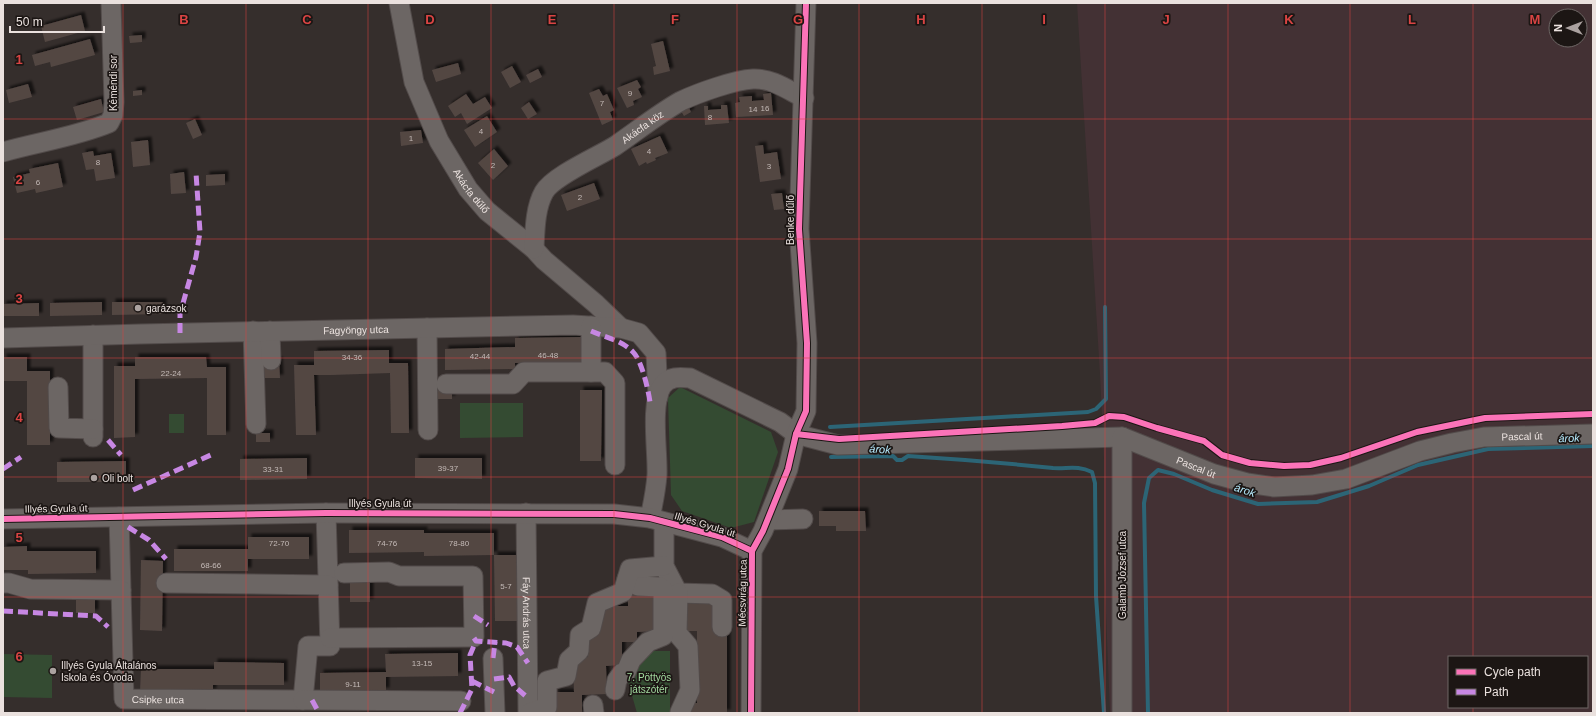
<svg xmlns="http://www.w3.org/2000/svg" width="1596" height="716" font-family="Arial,sans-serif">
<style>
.industrial{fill:#433134;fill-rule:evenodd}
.green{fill:#344b32}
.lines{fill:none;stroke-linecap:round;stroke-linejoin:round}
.stream{stroke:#2c6576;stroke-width:4}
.building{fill:#534743;filter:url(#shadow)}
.minor-casing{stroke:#524b4a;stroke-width:21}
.minor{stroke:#6c6664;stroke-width:19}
.quiet{stroke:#c787e3;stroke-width:5;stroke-dasharray:10 5;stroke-linecap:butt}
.cycleway-casing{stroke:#1c1614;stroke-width:8}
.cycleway{stroke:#fb73b8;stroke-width:6}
.grid{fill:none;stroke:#d94443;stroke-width:1;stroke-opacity:0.55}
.poi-dot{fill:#aba2a0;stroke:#1c1614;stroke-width:1.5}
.labels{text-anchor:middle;stroke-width:3.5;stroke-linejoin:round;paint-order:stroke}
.number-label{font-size:8px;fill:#c4bab7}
.street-label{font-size:10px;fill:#eae1de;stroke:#1c1614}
.poi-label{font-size:10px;fill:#eae1de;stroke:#1c1614;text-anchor:start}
.park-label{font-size:10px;fill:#a2da9f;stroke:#1c1614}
.water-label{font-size:11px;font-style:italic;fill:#b4e9fc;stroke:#1c1614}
.grid-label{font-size:13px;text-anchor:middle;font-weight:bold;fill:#d94443;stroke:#1c1614;stroke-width:3.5;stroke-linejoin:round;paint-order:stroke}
</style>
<defs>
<filter id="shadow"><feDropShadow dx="3.5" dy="-3.5" stdDeviation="1" flood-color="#0009"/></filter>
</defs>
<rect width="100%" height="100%" fill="#352e2c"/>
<path class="industrial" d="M1077,3H1593V713H1110L1104,564V459L1100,374ZM1556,16H1580V40H1556ZM1449,657H1587V707H1449Z"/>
<g class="green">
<polygon points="680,387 771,432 778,452 754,522 731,528 682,511 671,495 668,398"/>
<polygon points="460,403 523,403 523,437 460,438"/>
<rect x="169" y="414" width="15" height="19"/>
<polygon points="647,651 670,651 670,713 637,713 627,678"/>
<polygon points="3,654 52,655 52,698 3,697"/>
</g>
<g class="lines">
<g class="stream">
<polyline points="830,427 1088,412 1096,409 1106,399 1105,307"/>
<path d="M831,457L893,456L897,460H902L908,456C956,459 1004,463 1053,468C1068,469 1077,465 1092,472L1095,483L1096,596L1104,713"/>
<polyline points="1148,713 1144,503 1149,478 1158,470 1174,474 1212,490 1258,504 1317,502 1369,486 1418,465 1488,449 1593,446"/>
</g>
</g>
<g class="building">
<polygon points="81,15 85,31 45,42 41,26"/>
<polygon points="142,35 142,42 130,43 129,36"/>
<polygon points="90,39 95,55 51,67 50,62 35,66 32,55"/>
<polygon points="663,41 670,71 654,75 653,67 656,66 651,44"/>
<polygon points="458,63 461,74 436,82 432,70"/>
<polygon points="512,66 521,82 510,88 501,72"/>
<polygon points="538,69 542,77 530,83 526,75"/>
<polygon points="637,80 641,87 638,89 642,97 633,101 634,105 627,108 617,88"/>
<polygon points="28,84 32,97 9,103 6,90"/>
<polygon points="599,89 603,96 607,94 614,110 610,112 613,120 602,125 589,93"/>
<polygon points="142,90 142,95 133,96 133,91"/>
<polygon points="771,93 773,115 736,117 735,103 740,102 739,97 752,96 752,101 764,100 763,94"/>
<polygon points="466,94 473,104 485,97 492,108 467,124 461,113 455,117 448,106"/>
<polygon points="101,99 104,112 77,120 73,107"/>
<polygon points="529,102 537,114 528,119 521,108"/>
<polygon points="686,102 691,112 684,116 678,106"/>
<polygon points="721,105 727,105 729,123 705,125 704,106 708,106 708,110 721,109"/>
<polygon points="487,116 497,132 475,147 464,130"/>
<polygon points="195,119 202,135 193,139 186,123"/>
<polygon points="421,130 423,143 401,146 400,132"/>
<polygon points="660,136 668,153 655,158 656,160 647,164 646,162 639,166 631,149"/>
<polygon points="148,140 150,165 133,167 131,142"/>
<polygon points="763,145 764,154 777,152 781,179 760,182 755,146"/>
<polygon points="494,149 508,166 493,180 478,163"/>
<polygon points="93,151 94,156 111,153 115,178 96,181 94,169 86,170 82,153"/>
<polygon points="58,163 63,187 36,193 35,189 17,193 13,177 30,173 29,169"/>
<polygon points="184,172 186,193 171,194 170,174"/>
<polygon points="225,174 225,185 206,186 206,175"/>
<polygon points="594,183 600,199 567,211 561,195"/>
<polygon points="782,193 784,209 774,210 771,194"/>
<polygon points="102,302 102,315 50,316 50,303"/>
<polygon points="112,302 163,302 163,314 112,315"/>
<polygon points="39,303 39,316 3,316 3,304"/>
<polygon points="581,337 581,362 515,363 515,369 445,370 445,349 515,347 515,338"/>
<polygon points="389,350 389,363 408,363 409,433 391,433 390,373 331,375 314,375 316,435 296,435 294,365 314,365 314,351"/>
<polygon points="3,357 27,357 27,371 50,371 50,445 27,445 27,381 3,381"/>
<polygon points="135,357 206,357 207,367 226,367 226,435 207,435 207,378 135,379 135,437 114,438 114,366 135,366"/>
<polygon points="279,360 280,378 263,378 262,361"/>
<polygon points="452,390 452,399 438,399 438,391"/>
<polygon points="580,390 602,390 601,461 580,461"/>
<rect x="256" y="433" width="14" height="9"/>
<polygon points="307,458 307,479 240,480 240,459"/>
<polygon points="415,458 482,458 482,479 415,478"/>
<polygon points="126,461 126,482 57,482 57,462"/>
<polygon points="819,511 865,511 866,531 836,531 836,526 819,526"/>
<polygon points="349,530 424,530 424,533 494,533 494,555 424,556 424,552 349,553"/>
<polygon points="248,537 309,537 309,559 248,559 248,571 174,571 174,549 248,549"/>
<polygon points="27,546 27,551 96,551 96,573 28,574 28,570 3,570 3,547"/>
<polygon points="494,555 517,555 517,621 495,621"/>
<polygon points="141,560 163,561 162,631 140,630"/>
<rect x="350" y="582" width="20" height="20"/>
<polygon points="628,591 659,591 659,631 637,632 637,642 622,642 622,665 606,666 607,694 582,695 582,713 555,713 555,692 574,692 573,658 588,657 588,634 599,634 598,606 628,606"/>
<rect x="76" y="597" width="19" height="16"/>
<polygon points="682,601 713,601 713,632 727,632 727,713 691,713 691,703 697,703 697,631 682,631"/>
<polygon points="458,653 458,676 386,677 386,691 320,692 320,673 386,672 385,654"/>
<polygon points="214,662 284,663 284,685 213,685 213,692 140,692 141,669 214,669"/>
</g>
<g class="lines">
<g class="minor-casing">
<g id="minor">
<path id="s1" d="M399,3L414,82L439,141L468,189L487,211L534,249L544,260L596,304L621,328"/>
<path d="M3,152C38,142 75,137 109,123L113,115L114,102L111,3"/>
<path id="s2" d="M534,249C535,230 535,208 544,192C553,176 599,156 615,146C637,131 658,114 681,101C698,93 734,80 753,79C772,78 788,90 804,98"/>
<polyline points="427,328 428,430"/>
<polyline points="253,331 256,424"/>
<polyline points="270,331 271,360"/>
<polyline points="93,335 93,437"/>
<path id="s3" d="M3,338L141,334L573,325L621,328L639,333L656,353L658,397"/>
<polyline points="591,372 591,326"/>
<polyline points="446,384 513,384 524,372 605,372 615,383 615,465"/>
<polyline points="58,387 59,428 93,429"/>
<path id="s4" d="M526,513L528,713"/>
<path id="s5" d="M119,517L124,699L303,700L308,646H330L326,513"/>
<path id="s6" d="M650,518C653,504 656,489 657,475C658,452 650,404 662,386C669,376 680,377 690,378L780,422L796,434L838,445L1122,437L1214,474L1247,483L1274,487L1312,485L1346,479L1420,451L1452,443L1484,437L1593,434"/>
<polyline points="3,519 326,513 614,514 650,518 722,537 752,551"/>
<polyline points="768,520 803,519"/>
<polyline points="664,522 664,566 678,593 712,594 722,600 722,627"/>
<polyline points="3,583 9,583 30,589 121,590"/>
<polyline points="166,583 328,585"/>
<polyline points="678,593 677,633 688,646 690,690 680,712"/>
<polyline points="330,638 474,637 473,576 399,576 389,572 344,573"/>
<polyline points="493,658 495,713"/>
<polyline points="615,690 617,680 622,673 626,672 631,660 648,642 663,636 663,590 660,587 638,586 627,579"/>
<polyline points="303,700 461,701"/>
<polyline points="593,705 594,713"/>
<polyline points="530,713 547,707 547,681 566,676 569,660 579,651 580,635 591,628 597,603 623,592 630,569 664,566"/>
<polyline points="751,713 752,551 763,531 788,469 796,434 806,411 807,343 799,229 806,3"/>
<polyline points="1122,713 1122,437"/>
</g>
</g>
<use href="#minor" class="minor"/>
<g class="quiet">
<path d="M591,331C605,337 623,341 633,352C642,361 648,389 650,402"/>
<polyline points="180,333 180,314 196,257 200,232 196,173"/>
<polyline points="108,440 121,455"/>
<polyline points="3,469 21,457"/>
<polyline points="133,490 213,454"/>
<polyline points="128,527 149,540 166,559"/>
<polyline points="3,611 96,616 108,627"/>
<polyline points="474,616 488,625"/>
<polyline points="474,638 476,641 506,643 517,647 528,663"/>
<polyline points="493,658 495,642"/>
<polyline points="494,679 509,677 514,686 528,698"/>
<polyline points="472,681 494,692"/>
<polyline points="312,700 319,713"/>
<polyline points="460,713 472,689 470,655 476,641"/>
</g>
<g class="cycleway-casing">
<g id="cycleway">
<polyline points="796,434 839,439 1062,426 1095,423 1109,416 1124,417 1157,428 1204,441 1222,455 1250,463 1284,466 1310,465 1341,458 1417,432 1485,418 1593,414"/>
<polyline points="3,519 326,513 614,514 650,518 722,537 752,551"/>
<polyline points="751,713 752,551 763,531 788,469 796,434 806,411 807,343 799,229 806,3"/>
</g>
</g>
<use href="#cycleway" class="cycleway"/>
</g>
<path class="grid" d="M123,3V713M246,3V713M368,3V713M491,3V713M614,3V713M737,3V713M859,3V713M982,3V713M1105,3V713M1228,3V713M1350,3V713M1473,3V657M3,119H1593M3,239H1593M3,358H1593M3,477H1593M3,597H1593M1473,707V713"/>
<g class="poi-dot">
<circle cx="138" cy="308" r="4"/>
<circle cx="94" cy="478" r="4"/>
<circle cx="53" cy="671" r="4"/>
</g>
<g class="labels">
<g class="number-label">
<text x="630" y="96">9</text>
<text x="602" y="106">7</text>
<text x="765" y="111">16</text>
<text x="753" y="112">14</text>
<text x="710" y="120">8</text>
<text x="481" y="134">4</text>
<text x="411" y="141">1</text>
<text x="649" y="154">4</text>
<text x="98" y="165">8</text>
<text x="493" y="168">2</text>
<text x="769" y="169">3</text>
<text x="38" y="185">6</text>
<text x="580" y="200">2</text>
<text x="548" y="358">46-48</text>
<text x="480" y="359">42-44</text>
<text x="352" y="360">34-36</text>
<text x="171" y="376">22-24</text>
<text x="448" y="471">39-37</text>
<text x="273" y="472">33-31</text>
<text x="279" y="546">72-70</text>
<text x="387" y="546">74-76</text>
<text x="459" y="546">78-80</text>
<text x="211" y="568">68-66</text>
<text x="506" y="589">5-7</text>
<text x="422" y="666">13-15</text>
<text x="353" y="687">9-11</text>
</g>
<g class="street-label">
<text transform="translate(113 83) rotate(-90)" y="4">Kéméndi sor</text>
<text dy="4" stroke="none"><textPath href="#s2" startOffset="177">Akácfa köz</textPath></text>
<text dy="4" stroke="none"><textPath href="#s1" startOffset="204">Akácfa dűlő</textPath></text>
<text transform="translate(790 220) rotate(-90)" y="4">Benke dűlő</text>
<text dy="4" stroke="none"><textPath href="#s3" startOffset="353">Fagyöngy utca</textPath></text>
<text dy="4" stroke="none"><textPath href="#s6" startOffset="1028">Pascal út</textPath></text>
<text dy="4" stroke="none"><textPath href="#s6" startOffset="692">Pascal út</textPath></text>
<text x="380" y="507">Illyés Gyula út</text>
<text transform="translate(56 508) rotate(-1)" y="4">Illyés Gyula út</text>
<text transform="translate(705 524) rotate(17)" y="4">Illyés Gyula út</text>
<text transform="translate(1122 575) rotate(-90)" y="4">Galamb József utca</text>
<text transform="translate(742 593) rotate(-89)" y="4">Mécsvirág utca</text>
<text dy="4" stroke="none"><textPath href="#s4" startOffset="100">Fáy András utca</textPath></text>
<text dy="4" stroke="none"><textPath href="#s5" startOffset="216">Csipke utca</textPath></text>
</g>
<g class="poi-label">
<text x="146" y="312">garázsok</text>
<text x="102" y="482">Oli bolt</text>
<text x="61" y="669">Illyés Gyula Általános<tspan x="61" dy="12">Iskola és Óvoda</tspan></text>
</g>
<g class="park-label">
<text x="649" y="681">7. Pöttyös<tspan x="649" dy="12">játszótér</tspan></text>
</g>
<g class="water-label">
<text transform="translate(1569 438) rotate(-2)" y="4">árok</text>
<text transform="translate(880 449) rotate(4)" y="4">árok</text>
<text transform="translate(1245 490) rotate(18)" y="4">árok</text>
</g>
</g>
<g class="grid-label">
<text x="184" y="24">B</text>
<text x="307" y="24">C</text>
<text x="430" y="24">D</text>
<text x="552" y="24">E</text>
<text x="675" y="24">F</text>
<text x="798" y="24">G</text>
<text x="921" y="24">H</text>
<text x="1044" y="24">I</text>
<text x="1166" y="24">J</text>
<text x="1289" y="24">K</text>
<text x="1412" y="24">L</text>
<text x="1535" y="24">M</text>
<text x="19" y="64">1</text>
<text x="19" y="184">2</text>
<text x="19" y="303">3</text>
<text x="19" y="422">4</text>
<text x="19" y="542">5</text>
<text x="19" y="661">6</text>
</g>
<rect width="1596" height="716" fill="none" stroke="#eae1de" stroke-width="8"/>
<rect x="1448" y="656" width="140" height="52" fill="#1c1614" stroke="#6e6765"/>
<rect x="1456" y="669" width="20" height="6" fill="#fb73b8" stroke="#6e6765"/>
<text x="1484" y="676" font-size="12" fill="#eae1de">Cycle path</text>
<rect x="1456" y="689" width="20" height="6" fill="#c787e3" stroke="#6e6765"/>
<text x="1484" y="696" font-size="12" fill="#eae1de">Path</text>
<g transform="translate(1568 28) rotate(270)"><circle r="19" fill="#1c1614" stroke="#6e6765"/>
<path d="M0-3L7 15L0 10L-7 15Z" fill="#aba2a0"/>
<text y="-6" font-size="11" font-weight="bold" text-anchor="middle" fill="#eae1de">N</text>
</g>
<path d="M10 26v6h94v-6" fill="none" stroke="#eae1de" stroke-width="2"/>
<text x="16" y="26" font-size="12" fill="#eae1de" stroke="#1c1614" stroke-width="3" paint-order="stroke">50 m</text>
</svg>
